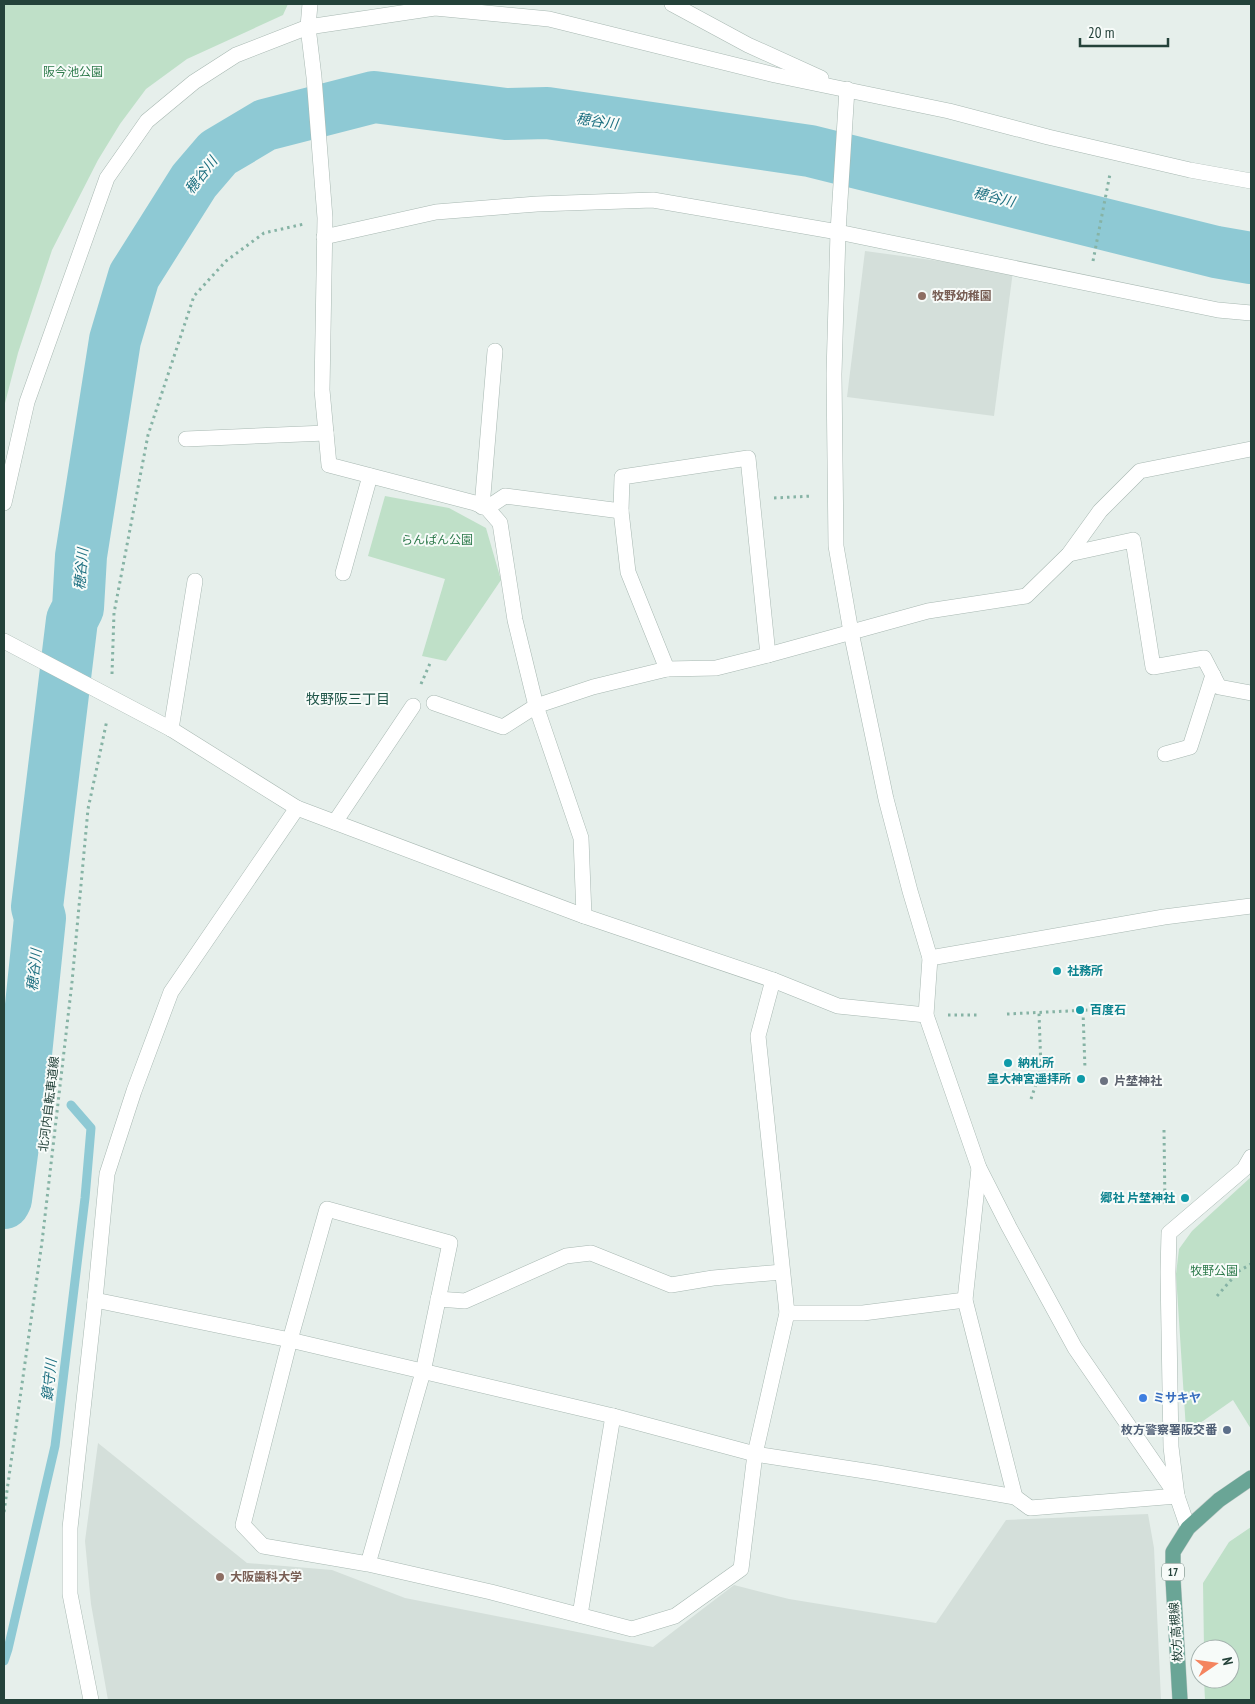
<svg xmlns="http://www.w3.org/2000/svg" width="1255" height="1704" font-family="'PT Sans Narrow','Noto Sans JP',sans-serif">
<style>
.built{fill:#d4dfda}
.green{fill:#bfe0c8}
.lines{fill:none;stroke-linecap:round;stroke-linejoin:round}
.stream{stroke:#8ec9d4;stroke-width:9}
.river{stroke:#8ec9d4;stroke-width:52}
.service-casing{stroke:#a8b8b2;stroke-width:16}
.minor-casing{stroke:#a8b8b2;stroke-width:16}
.primary-casing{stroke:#c2cac8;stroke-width:16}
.path{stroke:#86b3a5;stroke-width:3;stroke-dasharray:2.5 4;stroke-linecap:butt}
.service{stroke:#fff;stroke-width:15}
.minor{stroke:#fff;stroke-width:15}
.primary{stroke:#6aa596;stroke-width:15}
.education-dot{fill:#8d6e63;stroke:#f7fbf9;stroke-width:2}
.culture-dot{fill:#0f9aa8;stroke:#f7fbf9;stroke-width:2}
.worship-dot{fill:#6b7280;stroke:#f7fbf9;stroke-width:2}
.shop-dot{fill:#3f7fe0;stroke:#f7fbf9;stroke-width:2}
.service-dot{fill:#5c6f8a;stroke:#f7fbf9;stroke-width:2}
.labels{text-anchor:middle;stroke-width:4;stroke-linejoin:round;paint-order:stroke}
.shield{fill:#f7fbf9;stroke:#637a73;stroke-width:1}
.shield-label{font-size:11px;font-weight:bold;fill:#24423a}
.park-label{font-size:12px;fill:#2d7a4b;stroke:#f7fbf9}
.education-label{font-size:12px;font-weight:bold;fill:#785e54;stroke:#f7fbf9;text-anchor:start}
.culture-label{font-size:12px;font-weight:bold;fill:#0d838f;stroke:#f7fbf9;text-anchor:start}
.worship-label{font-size:12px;font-weight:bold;fill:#5b616d;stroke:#f7fbf9;text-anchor:start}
.street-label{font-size:12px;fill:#24423a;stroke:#f7fbf9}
.shop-label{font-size:12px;font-weight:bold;fill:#366cbe;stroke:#f7fbf9;text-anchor:start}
.service-label{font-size:12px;font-weight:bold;fill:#4e5e75;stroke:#f7fbf9;text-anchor:end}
.water-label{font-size:14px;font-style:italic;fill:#1c6f80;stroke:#f7fbf9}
.neighbourhood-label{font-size:14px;fill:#1f5548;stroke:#f7fbf9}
</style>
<rect width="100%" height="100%" fill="#e6efeb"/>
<g class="built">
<polygon points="865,251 1013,271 994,416 847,397"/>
<polygon points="98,1443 247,1563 332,1570 405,1598 653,1647 734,1585 789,1599 936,1623 1006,1520 1148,1514 1154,1548 1161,1700 108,1700 91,1604 85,1541"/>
</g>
<g class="green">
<polygon points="4,4 288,4 283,15 187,59 146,89 120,124 98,160 52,250 18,353 4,407"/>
<polygon points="385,496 449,508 486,528 501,580 446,661 422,656 445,579 368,556"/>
<polygon points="1251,1177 1251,1429 1233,1400 1203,1421 1186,1430 1176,1274 1179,1249 1192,1231"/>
<polygon points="1251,1527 1251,1700 1205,1700 1204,1679 1230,1679 1230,1649 1204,1649 1203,1583 1229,1542"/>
</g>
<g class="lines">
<g class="stream">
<polyline points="26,1054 48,1079"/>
<polyline points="4,1661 8,1649 55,1446 85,1198 91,1128 71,1105"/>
</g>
<polyline class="river" points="4,1203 6,1199 14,1138 18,1092 26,1054 40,918 37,907 72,620 78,608 81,556 115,340 134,276 194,181 218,153 265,125 374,97 506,114 547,113 810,151 1216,252 1251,258"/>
<g class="service-casing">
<g id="service">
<polyline points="186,439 326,433"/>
<polyline points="482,507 495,351"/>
<polyline points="487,508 505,496 621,511"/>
<polyline points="1069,554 1133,540 1153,667 1204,658 1219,687 1251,693"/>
<polyline points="343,573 370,476"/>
<polyline points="667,669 628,572 621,511 622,477 748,458 768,655"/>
<polyline points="434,703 503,727 536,706 593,687 667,669 716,668 768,655 928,611 1026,596 1069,554 1100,511 1140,471 1251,449"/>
<polyline points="171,729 195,581"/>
<polyline points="1165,754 1190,747 1213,675"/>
<polyline points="335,822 413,706"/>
<polyline points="930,958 1164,917 1251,906"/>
<polyline points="979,1168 965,1300 1015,1497"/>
<polyline points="438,1299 465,1301 566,1256 591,1253 671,1285 713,1278 782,1272"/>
<polyline points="787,1313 863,1313 965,1300"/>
<polyline points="368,1564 423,1372 450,1243 327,1209 290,1340 243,1525 263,1546 368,1564 491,1592 632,1629 675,1616 741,1569 755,1454"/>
<polyline points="580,1615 613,1416"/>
</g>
</g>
<g class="minor-casing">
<g id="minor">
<polyline points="310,4 308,27 314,77 325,218 322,390 329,465 475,503 487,508 500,523 515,620 536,706 581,838 584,916"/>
<polyline points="672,4 748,45 821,78"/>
<polyline points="847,89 838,232 834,374 836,546 851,632 886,799 910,891 930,958 926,1015 979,1168 1009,1227 1075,1348 1177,1496"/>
<polyline points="324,237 436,212 537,204 653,200 838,232 1218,310 1251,313"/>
<polyline points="4,503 27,402 107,178 147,121 194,82 236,55 308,27 435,8 549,19 775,75 949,111 1048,137 1190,170 1251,181"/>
<polyline points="4,641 171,729 297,808 584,916 773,980 838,1006 926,1015"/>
<polyline points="95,1300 290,1340 613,1416 755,1454 878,1473 1015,1497 1030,1508 1177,1496"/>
<polyline points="755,1454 787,1313 758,1036 773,980"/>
<polyline points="1188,1528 1177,1496 1171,1447 1168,1272 1169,1233 1244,1169 1251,1157"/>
<polyline points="91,1700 70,1594 70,1528 95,1300 107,1174 134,1091 171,992 297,808"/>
</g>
</g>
<g class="primary-casing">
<polyline id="primary" points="1180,1700 1173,1579 1173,1552 1188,1528 1219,1500 1251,1478"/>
</g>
<g class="path">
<polyline points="1093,261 1110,174"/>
<polyline points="774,498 812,496"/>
<polyline points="112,674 114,613 148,435 194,296 226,261 264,233 304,224"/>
<polyline points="421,684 431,661"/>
<polyline points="1083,1011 1085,1069"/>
<polyline points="1007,1014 1109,1009"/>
<polyline points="948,1015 980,1015"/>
<polyline points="1031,1099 1041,1069 1039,1013"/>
<polyline points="1164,1130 1165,1207"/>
<polyline points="1217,1296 1239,1271 1251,1264"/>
<polyline points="4,1512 42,1242 72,982 88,809 107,720"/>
</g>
<use href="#service" class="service"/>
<use href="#minor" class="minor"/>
<use href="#primary" class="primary"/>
</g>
<g class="education-dot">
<circle cx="922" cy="296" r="5"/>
<circle cx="220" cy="1577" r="5"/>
</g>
<g class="culture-dot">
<circle cx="1057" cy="971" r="5"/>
<circle cx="1080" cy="1010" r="5"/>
<circle cx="1008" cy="1063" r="5"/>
<circle cx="1081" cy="1079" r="5"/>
<circle cx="1185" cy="1198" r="5"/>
</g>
<circle class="worship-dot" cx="1104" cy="1081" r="5"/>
<circle class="shop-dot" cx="1143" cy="1398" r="5"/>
<circle class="service-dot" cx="1227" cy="1430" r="5"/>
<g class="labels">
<rect class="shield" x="1162" y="1563.5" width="22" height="17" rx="4"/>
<g class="shield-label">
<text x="1173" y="1576">17</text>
</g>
<g class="park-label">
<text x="73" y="76">阪今池公園</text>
<text x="437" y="544">らんぱん公園</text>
<text x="1214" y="1275">牧野公園</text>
</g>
<g class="education-label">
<text x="932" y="300">牧野幼稚園</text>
<text x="230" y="1581">大阪歯科大学</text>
</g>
<g class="culture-label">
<text x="1067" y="975">社務所</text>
<text x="1090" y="1014">百度石</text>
<text x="1018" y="1067">納札所</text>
<text x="1071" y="1083" text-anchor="end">皇大神宮遥拝所</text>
<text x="1175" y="1202" text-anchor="end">郷社 片埜神社</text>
</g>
<g class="worship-label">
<text x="1114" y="1085">片埜神社</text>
</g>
<g class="street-label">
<text transform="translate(49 1104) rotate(-83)" y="4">北河内自転車道線</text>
<text transform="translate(1176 1632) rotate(-94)" y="4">枚方高槻線</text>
</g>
<g class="shop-label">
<text x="1153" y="1402">ミサキヤ</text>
</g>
<g class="service-label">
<text x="1217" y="1434">枚方警察署阪交番</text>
</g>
<g class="water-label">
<text transform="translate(597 121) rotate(8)" y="5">穂谷川</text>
<text transform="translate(201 175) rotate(-52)" y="5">穂谷川</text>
<text transform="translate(994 197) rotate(14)" y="5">穂谷川</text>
<text transform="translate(81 569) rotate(-85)" y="5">穂谷川</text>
<text transform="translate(34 970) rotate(-84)" y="5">穂谷川</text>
<text transform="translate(49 1380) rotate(-84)" y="5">鎮守川</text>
</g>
<g class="neighbourhood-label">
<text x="348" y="704">牧野阪三丁目</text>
</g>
</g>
<rect width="1255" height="1704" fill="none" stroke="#24423a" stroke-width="10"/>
<g transform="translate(1215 1664) rotate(77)"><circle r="24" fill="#f7fbf9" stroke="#a3b1ad"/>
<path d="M0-4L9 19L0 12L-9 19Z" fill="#f4845f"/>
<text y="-8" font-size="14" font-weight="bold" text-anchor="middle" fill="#24423a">N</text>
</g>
<path d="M1080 38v8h88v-8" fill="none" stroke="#24423a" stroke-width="2.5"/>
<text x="1088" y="38" font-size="15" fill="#24423a" stroke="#f7fbf9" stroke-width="4" paint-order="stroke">20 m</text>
</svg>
